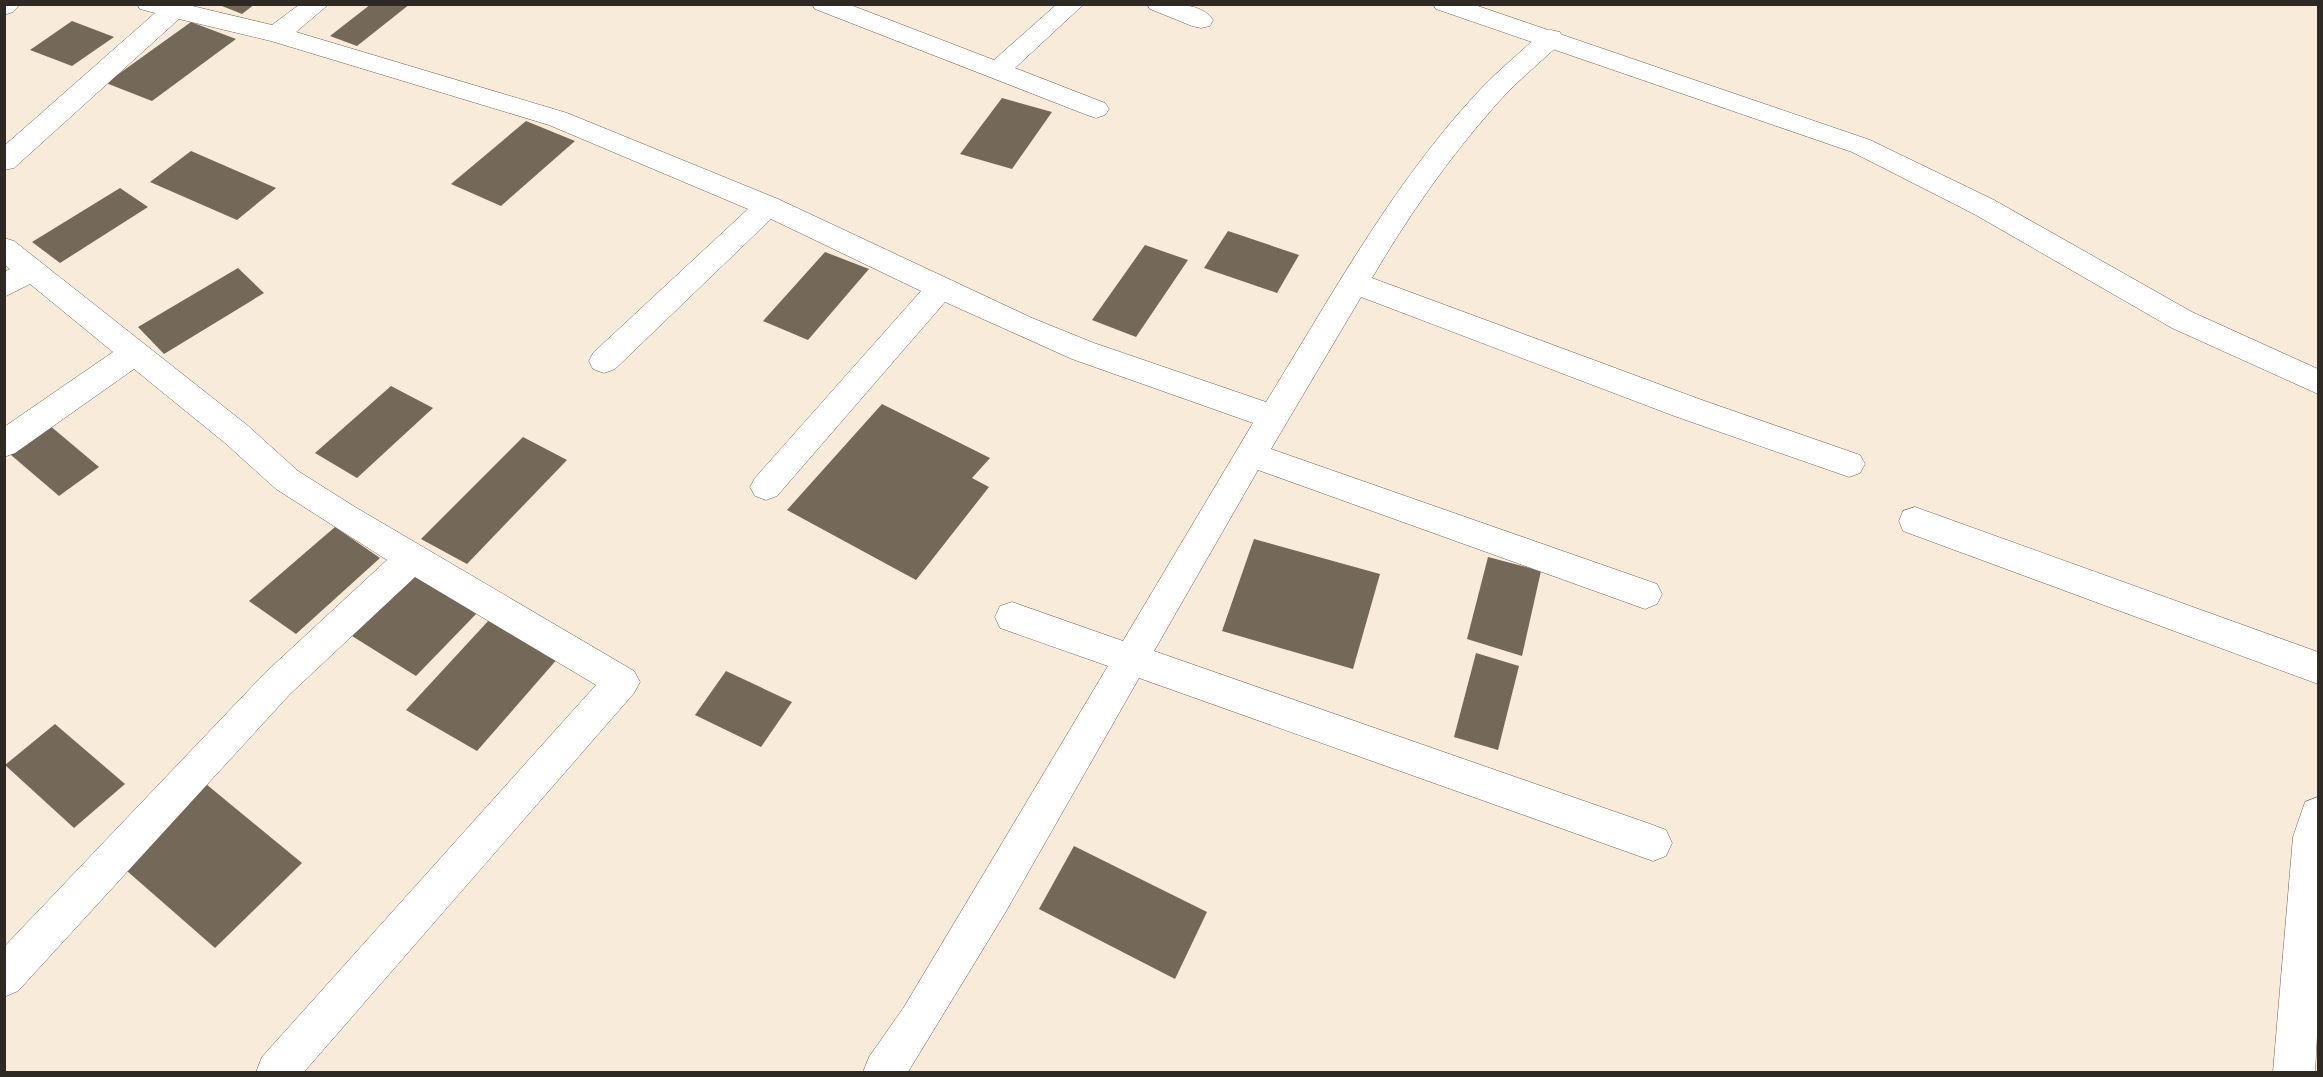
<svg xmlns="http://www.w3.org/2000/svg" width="2323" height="1077" font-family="'Sofia Sans Condensed',sans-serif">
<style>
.building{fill:#746859}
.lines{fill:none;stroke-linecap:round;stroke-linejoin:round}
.street-casing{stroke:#6f6354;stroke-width:1}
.secondary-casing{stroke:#6f6354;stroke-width:1}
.street{fill:#fff;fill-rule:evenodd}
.secondary{fill:#fff;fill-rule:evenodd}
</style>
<rect width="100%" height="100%" fill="#f9ebda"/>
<g class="building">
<polygon points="217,4 255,4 242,14"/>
<polygon points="371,4 410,4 357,46 330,36"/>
<polygon points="72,21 114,37 72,66 30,50"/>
<polygon points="191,22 236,39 152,101 106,83"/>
<polygon points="1002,98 1052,112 1012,169 960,154"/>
<polygon points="526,121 575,141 501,206 451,184"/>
<polygon points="191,151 276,188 237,220 150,182"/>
<polygon points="120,188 148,207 60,263 32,242"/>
<polygon points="1228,231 1299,255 1277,293 1204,268"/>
<polygon points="1145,245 1188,260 1136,337 1092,320"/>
<polygon points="825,252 869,269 808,340 763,321"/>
<polygon points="238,268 264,293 164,354 138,327"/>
<polygon points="391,386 433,408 357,478 315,453"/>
<polygon points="882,404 990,458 972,478 989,487 916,580 787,510"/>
<polygon points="42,419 99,467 59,496 4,449"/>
<polygon points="523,437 567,460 467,564 421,539"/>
<polygon points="335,527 380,558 296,634 249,601"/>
<polygon points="1254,539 1380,574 1353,669 1222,631"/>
<polygon points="1488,557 1541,571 1522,656 1467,639"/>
<polygon points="406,571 477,613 416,676 344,631"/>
<polygon points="490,619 559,657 477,751 406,710"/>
<polygon points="1476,653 1519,666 1498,750 1454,737"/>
<polygon points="726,671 792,702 761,747 695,715"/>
<polygon points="55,724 125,784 74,828 5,765"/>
<polygon points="206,784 302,863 215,948 119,864"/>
<polygon points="1074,846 1207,912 1175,979 1039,909"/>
</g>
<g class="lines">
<g class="street-casing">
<g id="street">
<polygon points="4,4 20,4 13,12 4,15"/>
<path d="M137,4H184L272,25L300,4H329L296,32L567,113L778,199L1032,318L1094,343L1266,402C1331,297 1391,186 1476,94C1496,72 1520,53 1542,32L1551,30L1560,32L1563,38L1560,44C1538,64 1514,84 1494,107C1448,159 1407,218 1372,278L1699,399L1860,455L1865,464L1860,473L1849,477L1677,417L1361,297L1271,449L1657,584L1662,594L1657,604L1645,609L1258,470L1154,651L1653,825L1666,830L1672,843L1666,856L1653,861L1139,678L1005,913L908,1072H863L869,1057L904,1007L1108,666L1000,628L995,617L1000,606L1012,602L1123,641L1253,423L1072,359L945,302L777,496L766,500L755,496L750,487L755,478L921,291L771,219L615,369L604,373L593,369L589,361L593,353L748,209L549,125L271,41L179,19L14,168L4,170V146L155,13L140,9Z"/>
<polygon points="812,4 848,4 994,60 1057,4 1084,4 1015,68 1105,103 1109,109 1105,115 1096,118 1087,115 815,9"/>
<path d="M1147,4C1167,4 1201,1 1213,20L1210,26L1201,28L1192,26L1150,9Z"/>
<polygon points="4,238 14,241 247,425 298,471 355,507 634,671 640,682 634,693 304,1072 256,1072 262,1057 596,685 415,577 290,694 18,991 4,997 4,947 266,672 387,560 276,489 225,443 134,369 15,453 4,457 4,427 113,352 30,284 4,297 4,272 10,269 4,264"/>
<polygon points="1915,507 2318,652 2318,684 1903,531 1899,521 1903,511"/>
<polygon points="2318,797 2318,1018 2315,1072 2273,1072 2293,837 2305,802"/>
</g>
</g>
<g class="secondary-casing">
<polygon id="secondary" points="1433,4 1472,4 1870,140 1994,200 2192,312 2318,369 2318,394 2172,328 1974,214 1852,152 1436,9"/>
</g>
<use href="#street" class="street"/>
<use href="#secondary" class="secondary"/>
</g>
<rect width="2323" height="1077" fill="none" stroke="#2e2923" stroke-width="12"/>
</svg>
